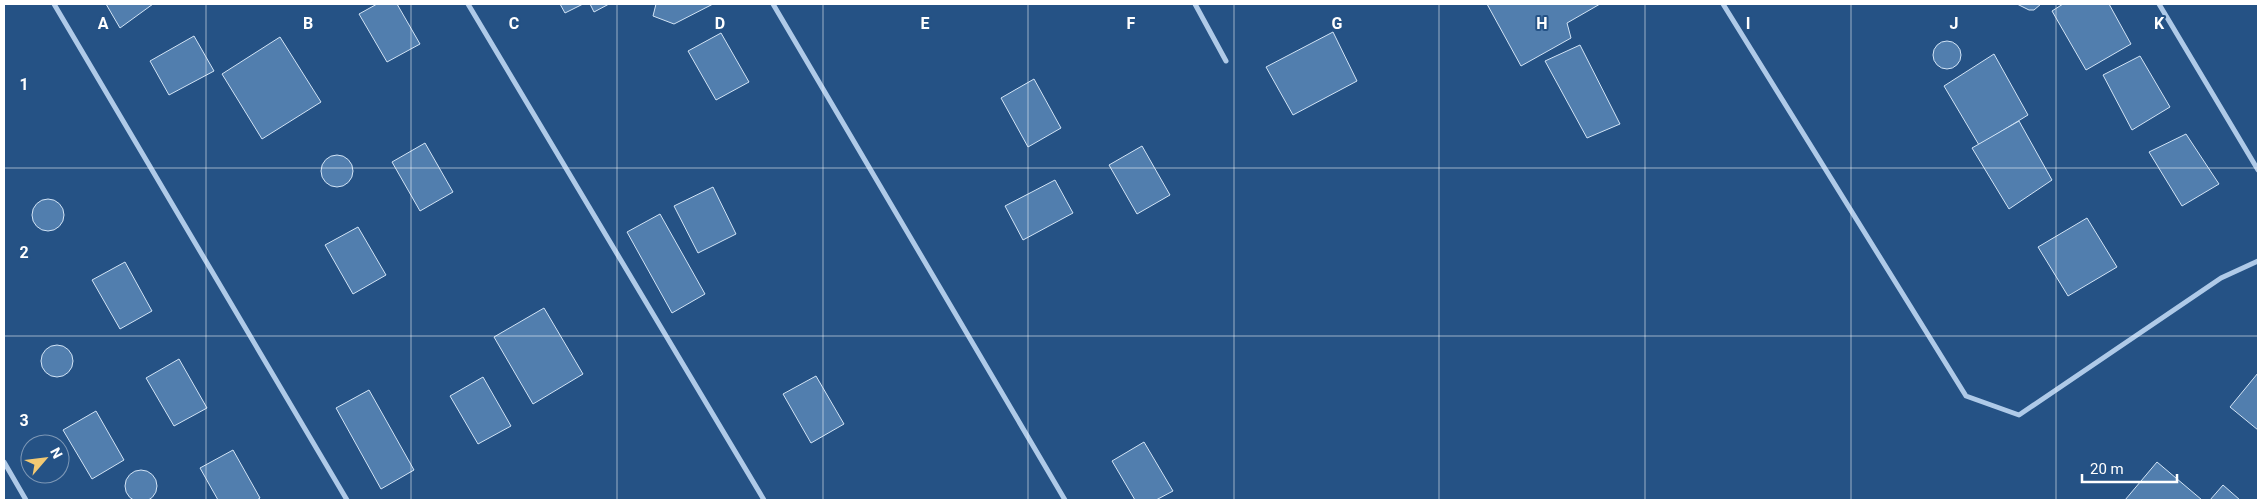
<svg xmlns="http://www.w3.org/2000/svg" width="2262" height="504" font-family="Roboto,sans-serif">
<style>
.building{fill:#517eae;stroke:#d2e4f6}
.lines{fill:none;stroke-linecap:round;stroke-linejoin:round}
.minor{stroke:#afcae8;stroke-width:5}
.grid{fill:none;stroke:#fff;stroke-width:1;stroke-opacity:0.55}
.grid-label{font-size:16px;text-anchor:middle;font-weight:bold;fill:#fff;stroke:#255285;stroke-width:4;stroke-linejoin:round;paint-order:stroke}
</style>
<rect width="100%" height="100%" fill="#255285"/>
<g class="building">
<polygon points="106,4 153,4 120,28"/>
<polygon points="377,4 397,4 420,44 387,62 359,14"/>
<polygon points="560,4 583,4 565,13"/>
<polygon points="590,4 609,4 594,12"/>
<polygon points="656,4 713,4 674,24 653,16"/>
<polygon points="1487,4 1600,4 1567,23 1571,38 1521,66"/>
<polygon points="2017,4 2041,4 2034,10 2029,10"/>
<polygon points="2063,4 2109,4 2131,44 2086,70 2052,11"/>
<polygon points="1333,32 1357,81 1293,115 1266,67"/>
<polygon points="721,33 749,82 716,100 688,51"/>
<polygon points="194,36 214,71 169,95 150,61"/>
<polygon points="280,37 321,102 262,139 222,74"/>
<circle cx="1947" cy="55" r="14"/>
<polygon points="1580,45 1620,124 1587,138 1545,61"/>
<polygon points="1994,54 2028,115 1979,145 1944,86"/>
<polygon points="2140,56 2170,107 2132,130 2103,75"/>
<polygon points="1034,79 1061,128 1028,147 1001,98"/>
<polygon points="2019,121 2052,180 2009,209 1972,148"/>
<polygon points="2186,134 2219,184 2182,206 2149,152"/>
<polygon points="425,143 453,192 420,211 392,162"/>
<polygon points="1142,146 1170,195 1137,214 1109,165"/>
<circle cx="337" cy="171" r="16"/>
<polygon points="1055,180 1073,213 1023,240 1005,206"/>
<polygon points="713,187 736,234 698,253 674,206"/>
<circle cx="48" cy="215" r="16"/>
<polygon points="660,214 705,294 672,313 627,232"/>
<polygon points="2087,218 2117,267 2068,296 2038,247"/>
<polygon points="358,227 386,275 353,294 325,245"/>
<polygon points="125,262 152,311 120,329 92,280"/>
<polygon points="544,308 583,374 533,404 494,337"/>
<circle cx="57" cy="361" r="16"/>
<polygon points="179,359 207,408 174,426 146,378"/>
<polygon points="2258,373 2258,430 2230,407"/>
<polygon points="816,376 844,424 811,443 783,394"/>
<polygon points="483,377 511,426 478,444 450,396"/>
<polygon points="369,390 414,470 381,489 336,408"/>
<polygon points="96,411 124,460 92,479 63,430"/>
<polygon points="1144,442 1173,491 1156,500 1135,500 1112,461"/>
<polygon points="233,450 260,498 257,500 218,500 200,468"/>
<polygon points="2157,462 2202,500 2125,500"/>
<circle cx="141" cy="486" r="16"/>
<polygon points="2223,485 2240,500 2210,500"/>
</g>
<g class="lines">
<g class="minor">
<polyline points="54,4 347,500"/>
<polyline points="468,4 764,500"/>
<polyline points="773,4 1065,500"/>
<polyline points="1195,4 1226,61"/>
<polyline points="1723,4 1966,396 2019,415 2221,278 2258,261"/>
<polyline points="2159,4 2258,170"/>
<polyline points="4,462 26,500"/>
</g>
</g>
<path class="grid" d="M206,4V500M411,4V500M617,4V500M823,4V500M1028,4V500M1234,4V500M1439,4V500M1645,4V500M1851,4V500M2056,4V500M4,168H2258M4,336H2258"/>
<g class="grid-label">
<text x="103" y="29">A</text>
<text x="308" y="29">B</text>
<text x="514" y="29">C</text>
<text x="720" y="29">D</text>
<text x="925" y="29">E</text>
<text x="1131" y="29">F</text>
<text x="1337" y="29">G</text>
<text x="1542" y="29">H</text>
<text x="1748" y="29">I</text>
<text x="1954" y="29">J</text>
<text x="2159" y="29">K</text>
<text x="24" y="90">1</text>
<text x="24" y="258">2</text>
<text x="24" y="426">3</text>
</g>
<rect width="2262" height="504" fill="none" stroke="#ffffff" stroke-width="10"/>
<g transform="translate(45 459) rotate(62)"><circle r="24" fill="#255285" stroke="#7c97b6"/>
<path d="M0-4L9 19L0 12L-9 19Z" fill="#f2c973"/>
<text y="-8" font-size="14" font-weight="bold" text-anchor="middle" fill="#ffffff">N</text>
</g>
<path d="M2082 474v8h95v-8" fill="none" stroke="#ffffff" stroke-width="2.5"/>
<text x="2090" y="474" font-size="15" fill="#ffffff" stroke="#255285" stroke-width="4" paint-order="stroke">20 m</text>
</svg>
